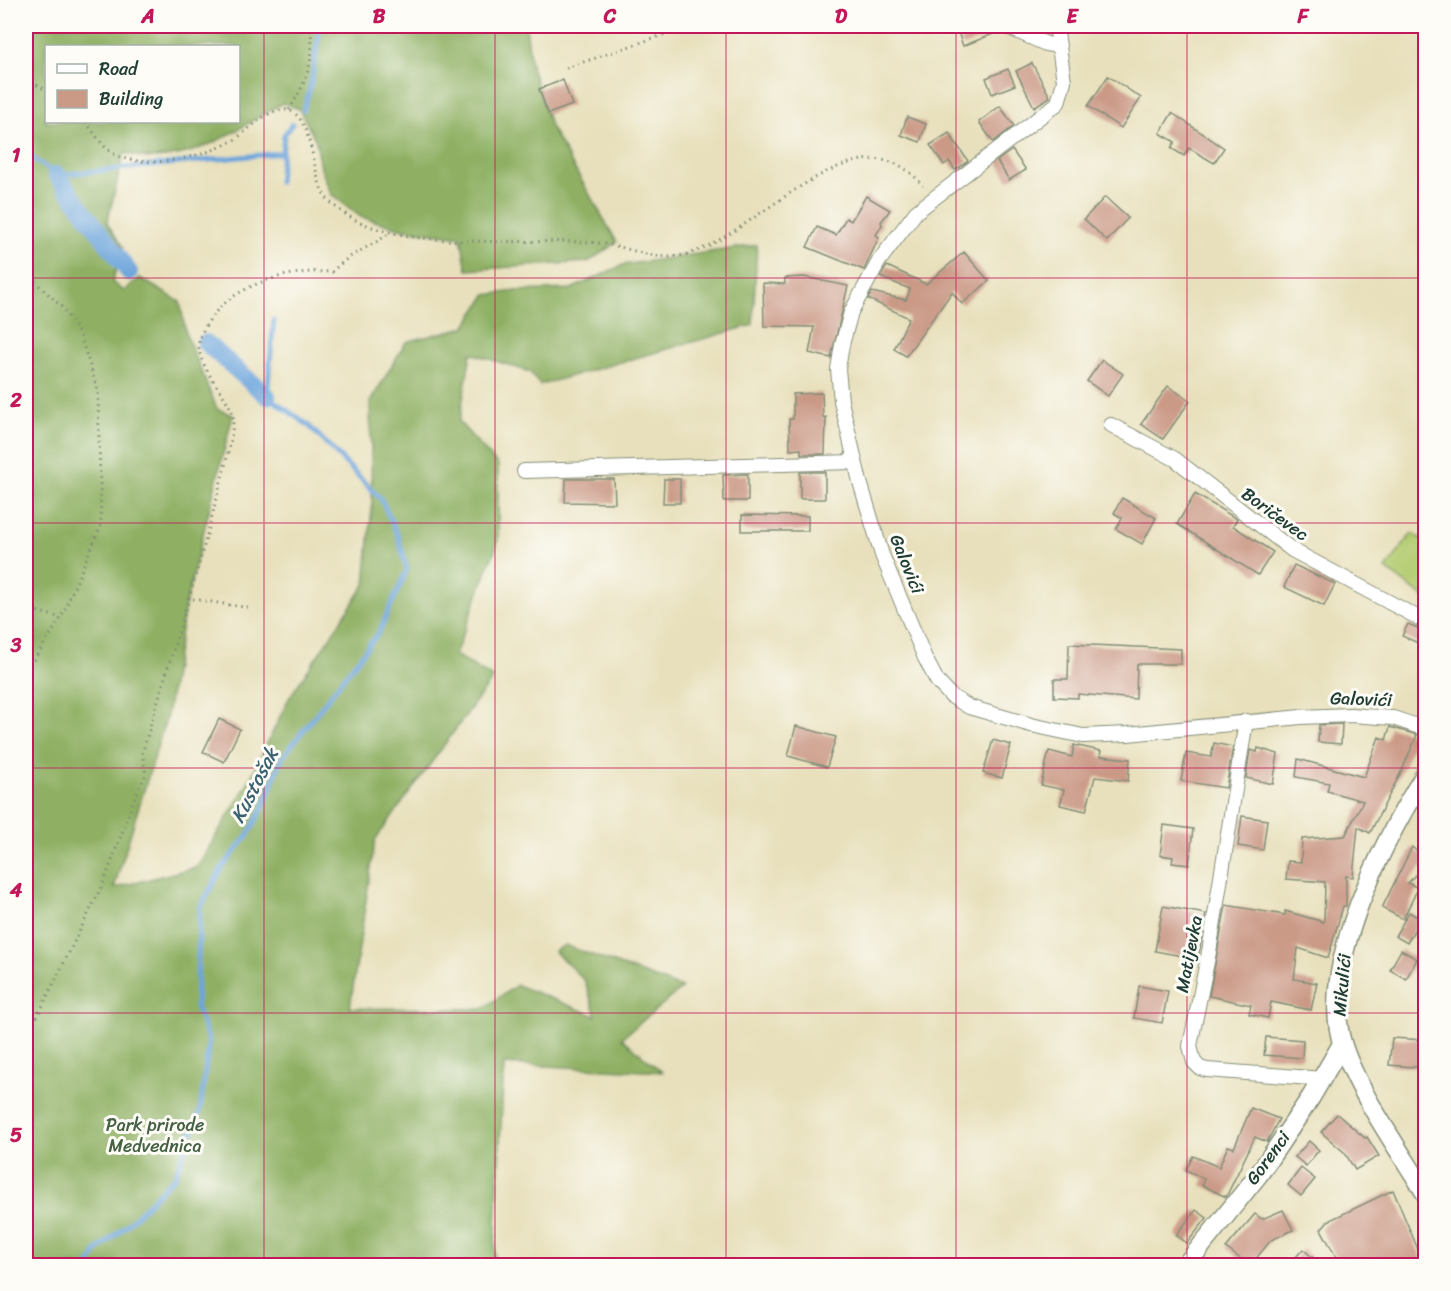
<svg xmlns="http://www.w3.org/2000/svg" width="1451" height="1291" font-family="Sriracha,sans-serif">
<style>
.green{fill:#b4cc71;stroke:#6a8452;stroke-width:1.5}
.forest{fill:#8fb063;stroke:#57764c;stroke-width:1.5;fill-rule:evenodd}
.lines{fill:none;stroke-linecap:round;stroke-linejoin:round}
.stream{stroke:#6da5dc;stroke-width:5}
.canal{stroke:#6da5dc;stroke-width:18}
.building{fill:#cb9a87}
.minor-casing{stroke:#848e78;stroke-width:16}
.tertiary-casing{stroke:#848e78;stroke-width:21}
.path{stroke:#848e78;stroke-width:3;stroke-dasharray:1.5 4.5;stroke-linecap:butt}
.minor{stroke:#fff;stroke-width:14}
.tertiary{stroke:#fff;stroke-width:18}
.grid{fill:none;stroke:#c2185b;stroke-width:1.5;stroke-opacity:0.55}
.labels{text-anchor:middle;stroke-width:6;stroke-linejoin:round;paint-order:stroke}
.street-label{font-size:18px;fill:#1f3d34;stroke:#fdfcf7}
.park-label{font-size:18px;fill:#446143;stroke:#fdfcf7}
.water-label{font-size:20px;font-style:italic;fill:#3a616f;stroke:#fdfcf7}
.neatline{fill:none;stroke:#c2185b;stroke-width:2}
.grid-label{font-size:20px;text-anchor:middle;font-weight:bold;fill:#c2185b}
</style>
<rect width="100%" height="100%" fill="#fdfcf7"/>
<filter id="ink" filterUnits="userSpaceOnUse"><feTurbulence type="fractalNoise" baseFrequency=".0167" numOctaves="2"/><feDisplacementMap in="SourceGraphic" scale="12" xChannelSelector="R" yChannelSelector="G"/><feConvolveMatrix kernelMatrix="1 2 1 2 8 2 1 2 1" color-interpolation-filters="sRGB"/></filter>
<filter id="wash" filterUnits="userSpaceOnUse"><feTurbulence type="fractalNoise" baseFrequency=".008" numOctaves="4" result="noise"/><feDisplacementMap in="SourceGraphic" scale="24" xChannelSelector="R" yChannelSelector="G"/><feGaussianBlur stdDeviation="1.35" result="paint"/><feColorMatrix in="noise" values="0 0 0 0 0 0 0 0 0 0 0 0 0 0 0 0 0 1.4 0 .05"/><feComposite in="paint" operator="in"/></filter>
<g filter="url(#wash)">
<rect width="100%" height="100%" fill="#e8e0bc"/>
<polygon class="green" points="1412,533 1425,542 1425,598 1386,569"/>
<path class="forest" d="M26,26H526L531,67L551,128L617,242L588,262L467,270L461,237L403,229L361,217L331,194L321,168L316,141L299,109L283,103C239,127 204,157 151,158C142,158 132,154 124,153L107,223L123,247L112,282L124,291L140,278L180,302L186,334L217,409L233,415L185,606L167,715L114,888L197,867L247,785L289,698L365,585L372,506L370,402L406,342L465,327L486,295L516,291L571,289L623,265L757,245L753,325L540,385L530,372L471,353L459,422L498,465V542L455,655L493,678L375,840L350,1008L482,1009L517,985L596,1016L585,981L554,951L565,945L682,988L622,1038L662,1072L504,1064L494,1265H26ZM46,46H238V122H46Z"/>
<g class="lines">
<g class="stream">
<path d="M303,110C314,83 314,54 321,26"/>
<polyline points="26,154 57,175 281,153"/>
<polyline points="279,182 284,135 292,124"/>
<polyline points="89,1266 96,1252 128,1224 175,1176 200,1111 209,1041 196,1006 200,908 222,868 248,835 263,808 282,758 379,632 407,570 398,536 381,499 308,425 267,396 274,320"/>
</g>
<g class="canal">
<polyline points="57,175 129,272"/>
<polyline points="206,343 267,396"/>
</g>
</g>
<g id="blocks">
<g class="building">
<polygon points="968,26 996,26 998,32 963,46 957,29"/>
<polygon points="1032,63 1050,97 1034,107 1016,71"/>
<polygon points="1008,69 1015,85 992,94 986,78"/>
<polygon points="1108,76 1141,98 1121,128 1088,106"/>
<polygon points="563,80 572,105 548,114 539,89"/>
<polygon points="1000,106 1014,126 993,142 979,122"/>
<polygon points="1172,113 1224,148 1214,163 1189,148 1184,156 1171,148 1175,142 1160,133"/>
<polygon points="907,117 926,124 920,142 901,135"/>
<polygon points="949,133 968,161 955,170 949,161 944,165 930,145"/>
<polygon points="1012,150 1026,170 1009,180 997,161"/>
<polygon points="866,196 890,210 881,222 882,225 876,235 879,237 864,270 807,247 817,227 836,235 846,218 851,221"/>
<polygon points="1105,197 1128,218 1107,241 1084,219"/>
<polygon points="964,252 989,281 962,304 952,292 906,356 894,349 909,318 868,299 872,292 906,300 910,289 880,277 887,266 926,284"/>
<polygon points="804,277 848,286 831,358 809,353 814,327 764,326 763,283 785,284 785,278"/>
<polygon points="1102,360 1123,374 1108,396 1087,381"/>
<polygon points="1168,386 1190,401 1163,439 1141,424"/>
<polygon points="822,393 823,418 826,417 825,454 801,454 801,449 790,450 789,419 793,419 793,394"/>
<rect x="800" y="472" width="25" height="27"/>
<polygon points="748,474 748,501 724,501 723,475"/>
<polygon points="566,479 614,479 615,503 565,502"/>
<polygon points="664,479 680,479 680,503 663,503"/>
<polygon points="1195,494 1237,519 1233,526 1273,552 1258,575 1177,524"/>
<polygon points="1122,498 1156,518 1142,544 1116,529 1122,518 1114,513"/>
<polygon points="742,515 808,516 808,531 742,531"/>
<polygon points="1294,565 1335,584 1324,606 1284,587"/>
<polygon points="1408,624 1425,631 1425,646 1402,636"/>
<polygon points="1069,644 1181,649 1181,664 1137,664 1136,699 1078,694 1078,698 1054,697 1054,679 1068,679"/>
<polygon points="219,719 240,729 224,762 203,752"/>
<polygon points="1342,724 1341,744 1318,742 1319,725"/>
<polygon points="796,726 836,737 827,767 788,756"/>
<polygon points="1390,727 1417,735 1404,766 1370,833 1358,827 1353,877 1346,876 1346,906 1343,906 1328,958 1298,948 1294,979 1317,983 1311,1010 1271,1002 1268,1018 1249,1014 1251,1005 1209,996 1226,905 1285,915 1285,911 1324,922 1325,882 1286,879 1288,861 1301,862 1302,839 1345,836 1363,801 1327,791 1329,783 1296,777 1298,759 1364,777 1379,737 1386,740"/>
<polygon points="993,740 1011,745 1002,778 983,773"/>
<polygon points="1214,743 1233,747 1226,788 1181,781 1186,753 1211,757"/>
<polygon points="1074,745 1101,751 1100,756 1130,759 1128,781 1095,777 1086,811 1060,805 1064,790 1041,785 1049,751 1072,757"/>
<polygon points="1258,748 1278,754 1273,784 1246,778 1250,750 1257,752"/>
<polygon points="1242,816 1267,820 1263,850 1238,846"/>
<polygon points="1164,825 1193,829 1189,865 1172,863 1173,857 1160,855"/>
<polygon points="1412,847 1425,859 1425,864 1408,883 1418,888 1403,919 1382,908"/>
<polygon points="1163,906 1206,914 1198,959 1155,951"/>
<polygon points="1409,912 1421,919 1407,943 1395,936"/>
<polygon points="1401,950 1417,959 1406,979 1390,970"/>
<polygon points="1139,986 1168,991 1162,1023 1134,1018"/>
<polygon points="1266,1037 1303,1040 1302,1058 1264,1055"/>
<polygon points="1392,1038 1425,1040 1425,1068 1389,1065"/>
<polygon points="1251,1108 1279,1119 1267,1142 1255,1137 1226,1197 1202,1185 1204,1179 1186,1170 1193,1156 1219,1167 1228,1146 1234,1148"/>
<polygon points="1337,1114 1365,1138 1367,1137 1379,1156 1355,1170 1345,1153 1321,1132"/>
<polygon points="1309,1141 1319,1150 1306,1166 1295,1157"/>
<polygon points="1301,1168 1315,1179 1301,1196 1288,1185"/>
<polygon points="1393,1190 1425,1266 1341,1266 1321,1229 1328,1221"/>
<polygon points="1196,1210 1207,1218 1187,1243 1176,1235"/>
<polygon points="1283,1210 1293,1230 1271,1240 1250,1266 1226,1248 1255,1214 1262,1219"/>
<polygon points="1303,1249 1322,1266 1288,1266"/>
</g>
</g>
</g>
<g filter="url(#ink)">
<use href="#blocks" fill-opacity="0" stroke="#848e78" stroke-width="1.5"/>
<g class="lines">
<g class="minor-casing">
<g id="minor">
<polyline points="1005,26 1046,44 1058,46"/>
<polyline points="1056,26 1064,81 1058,103 916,212 879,261 851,312 842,345 838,369 841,401 860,482 882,555 925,658 937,681 951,696 969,707 1031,725 1083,736 1128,734 1301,717 1351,715 1393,718 1426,729"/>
<polyline points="1111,425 1175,459 1292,550 1426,622"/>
<polyline points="524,471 854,462"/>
<polyline points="1246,721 1209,952 1190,1046 1194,1062 1200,1068 1207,1070 1323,1079"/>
</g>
</g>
<g class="tertiary-casing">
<g id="tertiary">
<path d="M1426,773C1384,840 1317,967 1343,1046C1358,1092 1400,1151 1426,1194"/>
<polyline points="1185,1266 1259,1174 1311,1097 1342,1044"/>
</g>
</g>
<g class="path">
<polyline points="566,68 689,26"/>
<polyline points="26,79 46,90"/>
<path d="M289,110C306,83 316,59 310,26"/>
<path d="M86,122C93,131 101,145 111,152C140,172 203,158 232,141C248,132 267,107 287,110C312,114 312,172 323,192C328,202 338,209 347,215C406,253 528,237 598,243C625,245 652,261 679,256C750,245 857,101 923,186"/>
<polyline points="26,273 63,308 80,335 98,391 101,525 61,618 26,672"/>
<polyline points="187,598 249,608"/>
<polyline points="26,608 61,618"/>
<path d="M26,1039L105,880L133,802L146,774L142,754C167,669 195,583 217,497C222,477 234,436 233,417C232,398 189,362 201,335C222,286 285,269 332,272C349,253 372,247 391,232"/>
</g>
<use href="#minor" class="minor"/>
<use href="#tertiary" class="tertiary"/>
</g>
</g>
<path class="grid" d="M264,26V1266M495,26V1266M726,26V1266M956,26V1266M1187,26V1266M26,278H1426M26,523H1426M26,768H1426M26,1013H1426"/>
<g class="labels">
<g class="street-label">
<text transform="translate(1275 514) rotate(36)" y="6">Boričevec</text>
<text transform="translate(907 564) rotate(68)" y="6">Galovići</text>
<text transform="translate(1361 699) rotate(2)" y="6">Galovići</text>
<text transform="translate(1189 954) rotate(-79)" y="6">Matijevka</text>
<text transform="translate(1342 985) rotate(-85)" y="6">Mikulići</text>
<text transform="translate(1268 1158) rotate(-54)" y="6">Gorenci</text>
</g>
<g class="park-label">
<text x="155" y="1131">Park prirode<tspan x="155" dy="21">Medvednica</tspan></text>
</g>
<g class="water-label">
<text transform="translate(254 785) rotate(-63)" y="7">Kustošak</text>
</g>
</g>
<rect width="1451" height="1291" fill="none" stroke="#fdfcf7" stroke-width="66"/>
<rect x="45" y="45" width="195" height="78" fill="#fdfcf7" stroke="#a4b0a9" stroke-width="1.5"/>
<rect x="57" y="64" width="30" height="9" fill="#ffffff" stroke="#a4b0a9" stroke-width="1.5"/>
<text x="99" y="75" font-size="18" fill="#1f3d34">Road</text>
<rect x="57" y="90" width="30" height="18" fill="#cb9a87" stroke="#a4b0a9" stroke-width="1.5"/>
<text x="99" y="105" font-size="18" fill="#1f3d34">Building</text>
<rect x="33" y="33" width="1385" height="1225" class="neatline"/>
<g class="grid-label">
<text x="148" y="23">A</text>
<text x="379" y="23">B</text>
<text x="610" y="23">C</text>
<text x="841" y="23">D</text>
<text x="1072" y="23">E</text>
<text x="1303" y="23">F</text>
<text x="16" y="162">1</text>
<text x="16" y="407">2</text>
<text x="16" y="652">3</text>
<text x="16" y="897">4</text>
<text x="16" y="1142">5</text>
</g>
</svg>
